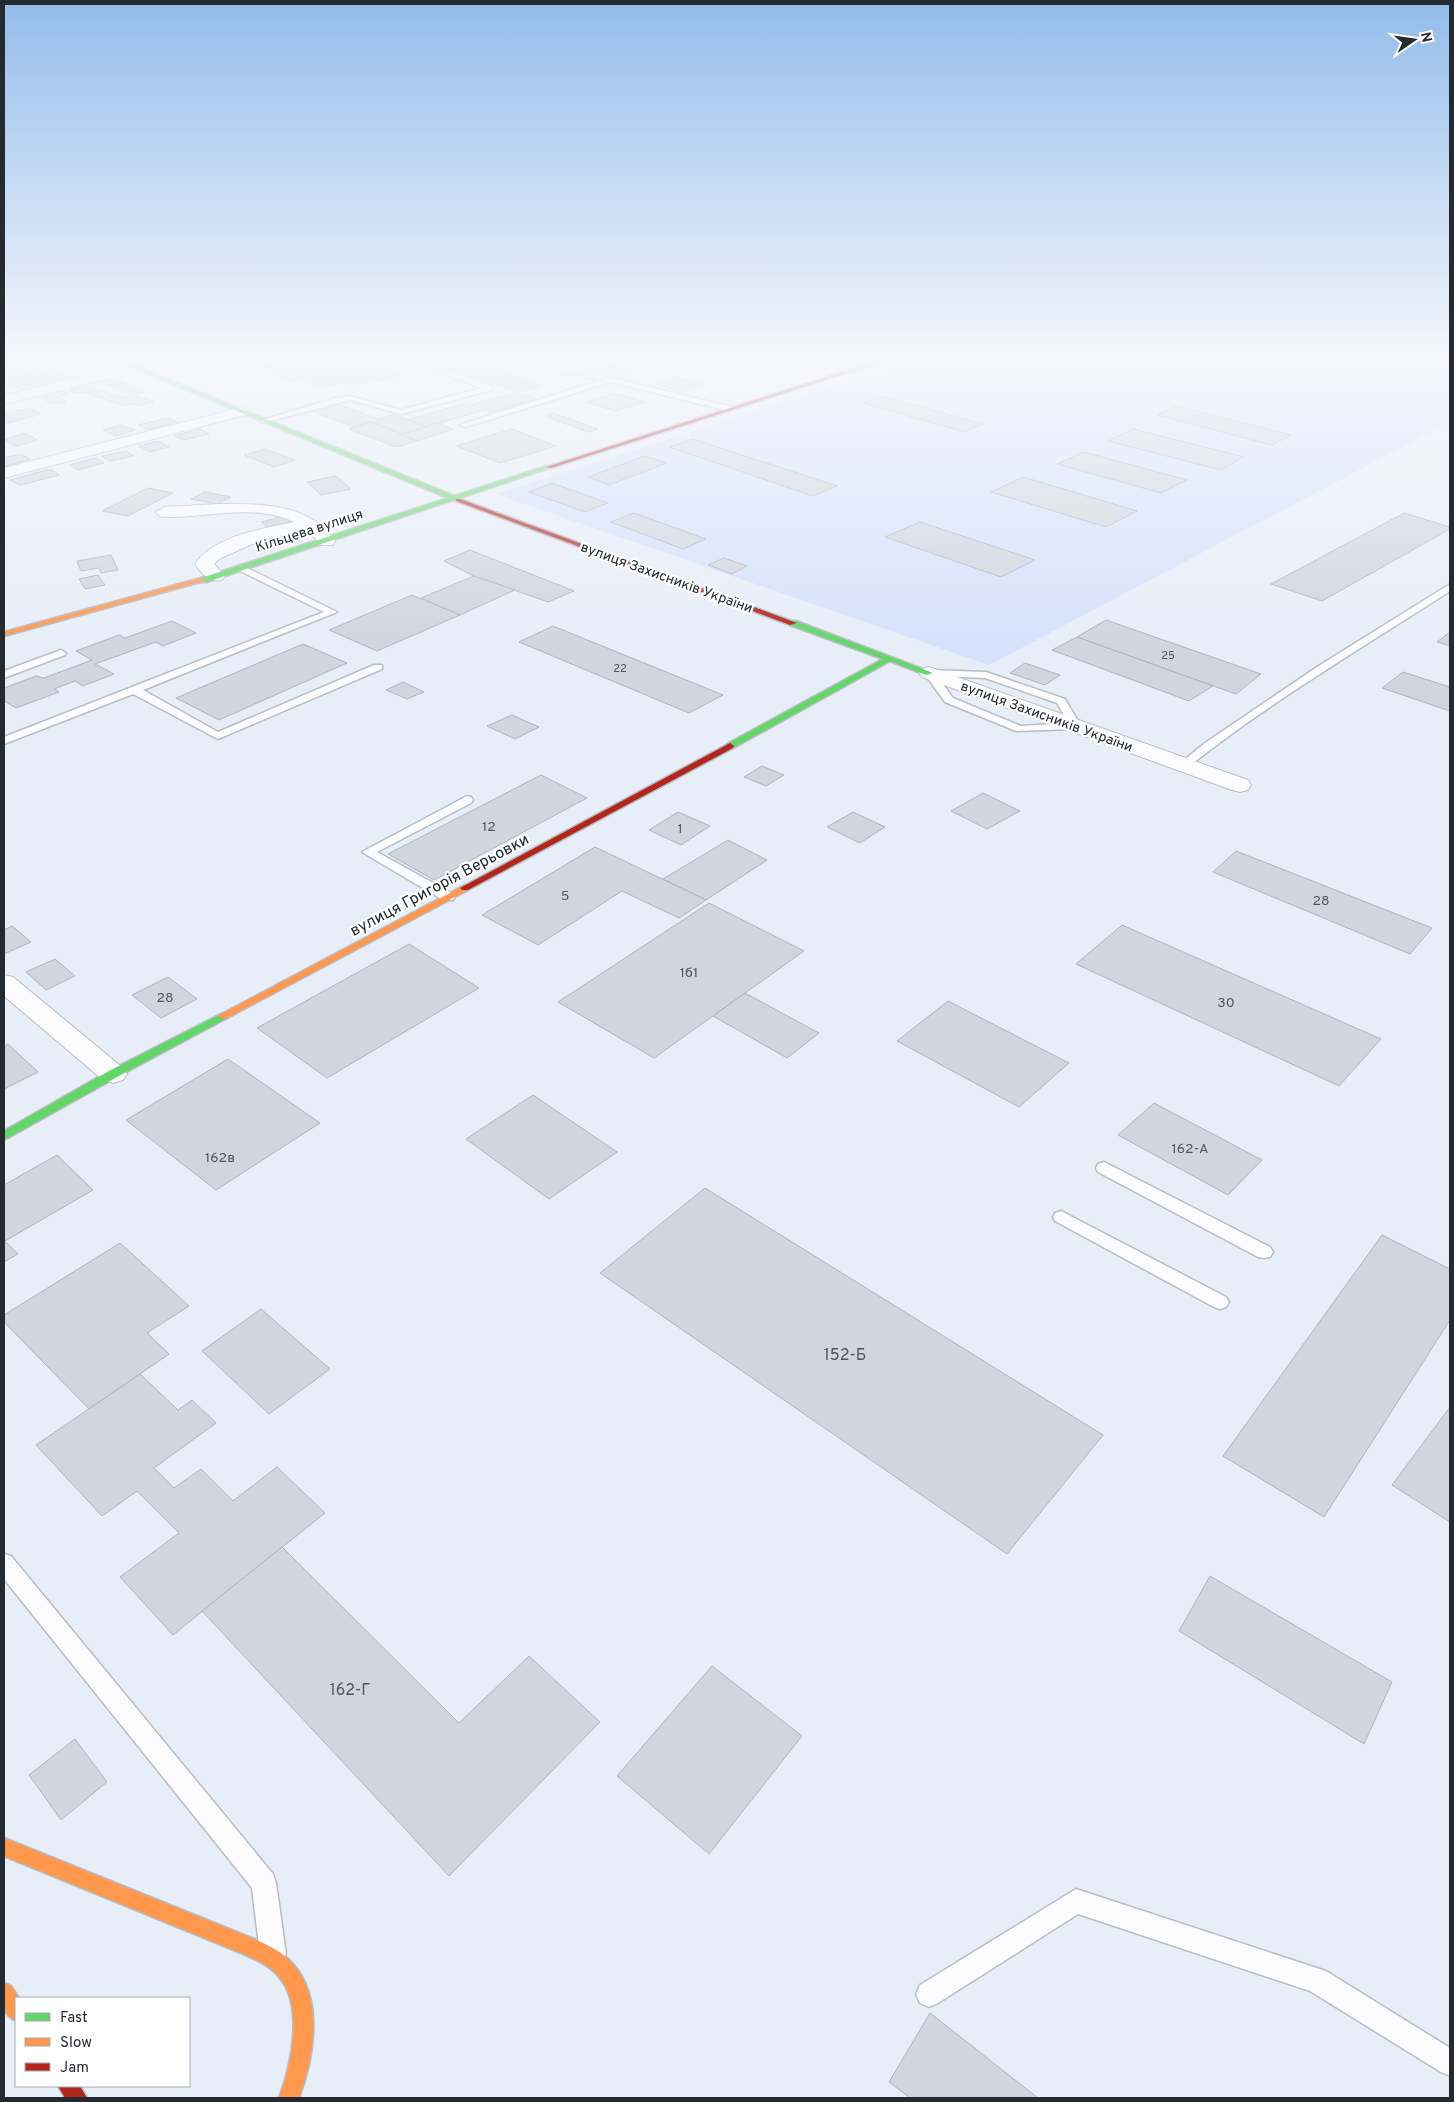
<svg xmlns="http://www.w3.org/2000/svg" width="1454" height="2102" font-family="Overpass,sans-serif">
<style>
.green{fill:#d5e2fb}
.building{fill:#d0d5de;stroke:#afb4bd}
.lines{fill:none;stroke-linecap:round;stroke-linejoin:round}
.lane-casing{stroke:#b8bcc5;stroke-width:3}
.street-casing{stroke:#b8bcc5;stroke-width:2}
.fast-casing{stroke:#b8bcc5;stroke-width:3}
.slow-casing{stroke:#b8bcc5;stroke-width:3}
.jam-casing{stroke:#b8bcc5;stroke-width:3}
.lane{fill:#fcfcfe;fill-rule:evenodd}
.street{fill:#fcfcfe;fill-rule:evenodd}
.fast{fill:#63d668;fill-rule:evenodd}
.slow{fill:#ff974d;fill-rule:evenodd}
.jam{fill:#b3261e;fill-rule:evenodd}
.labels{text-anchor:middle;stroke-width:4.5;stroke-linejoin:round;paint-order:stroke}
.far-number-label{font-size:11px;fill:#50555d}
.far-street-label{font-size:14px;fill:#252a32;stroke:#fff}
.number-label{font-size:14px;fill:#50555d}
.street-label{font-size:16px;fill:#252a32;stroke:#fff}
.near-number-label{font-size:16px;fill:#50555d}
</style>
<rect width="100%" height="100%" fill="#e8eef8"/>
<polygon class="green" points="938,353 1450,353 1450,422 989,665 496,494"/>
<g class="building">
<polygon points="301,353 322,353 334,358 347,355 371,364 360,367 374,372 385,369 401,375 379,381 374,379 352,385 343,382 323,387 303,379 291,382 276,376 282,375 263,367 288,361 282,358"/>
<polygon points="646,353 649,353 669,358 650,365 629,359"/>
<polygon points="744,353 774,353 778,354 764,360 741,354"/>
<polygon points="1311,353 1374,353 1421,363 1402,373"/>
<polygon points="582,354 597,358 577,365 562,361"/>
<polygon points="4,355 42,372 15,379 4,373"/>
<polygon points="471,360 542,385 518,392 447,366"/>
<polygon points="619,364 635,368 618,374 601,370"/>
<polygon points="53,370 74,379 25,391 4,381"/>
<polygon points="674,377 702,384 683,391 655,384"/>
<polygon points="112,378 144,392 133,395 100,381"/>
<polygon points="81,384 122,398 133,395 154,402 138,406 131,404 124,406 84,392 76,393 69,391 75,389 70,387"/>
<polygon points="64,391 68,394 58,396 66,401 51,404 39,395"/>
<polygon points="518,392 536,399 490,412 484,410 426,427 408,420 466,403 471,405"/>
<polygon points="615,393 644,402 615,411 586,402"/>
<polygon points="882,396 983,424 964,432 863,403"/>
<polygon points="338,404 378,419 393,414 426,427 402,434 371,422 354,427 312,411"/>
<polygon points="1177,406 1291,435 1272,445 1157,415"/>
<polygon points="28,408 41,414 8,423 4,421 4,414"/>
<polygon points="553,413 598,429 588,432 545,416"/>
<polygon points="168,418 177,422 147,430 138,425"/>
<polygon points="371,422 402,434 417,441 396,447 349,429"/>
<polygon points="437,423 453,429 417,441 401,435"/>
<polygon points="121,425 135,430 116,436 103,430"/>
<polygon points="200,429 209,434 183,440 174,436"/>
<polygon points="512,429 556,446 500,463 456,446"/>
<polygon points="1133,429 1244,457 1221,470 1108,441"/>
<polygon points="24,433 38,440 16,446 4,440"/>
<polygon points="693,439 837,486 813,496 669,447"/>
<polygon points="158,441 169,447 150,452 139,446"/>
<polygon points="265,449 295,460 274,467 244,455"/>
<polygon points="126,451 134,456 110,461 102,456"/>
<polygon points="1084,452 1187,480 1161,493 1057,464"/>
<polygon points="20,454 30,459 6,466 4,464 4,458"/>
<polygon points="645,456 667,463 609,485 588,477"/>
<polygon points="95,458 104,463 78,470 69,465"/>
<polygon points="50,469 60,475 20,485 10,480"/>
<polygon points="336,476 351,489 321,495 307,482"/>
<polygon points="1023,477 1137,511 1106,527 991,492"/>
<polygon points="552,483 608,503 585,512 529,492"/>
<polygon points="148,488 173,493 128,516 102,511"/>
<polygon points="205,492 231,497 217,504 191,499"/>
<polygon points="634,513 706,539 683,549 611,522"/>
<polygon points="1404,513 1450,527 1450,529 1322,601 1271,584"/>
<polygon points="284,516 293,523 270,529 261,522"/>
<polygon points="920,522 1035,560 1001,577 885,537"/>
<polygon points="470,550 574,591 548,602 474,576 444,561"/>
<polygon points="111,555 118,570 101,573 99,568 81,571 77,561"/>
<polygon points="724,558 747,566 732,574 708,565"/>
<polygon points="98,575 105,585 85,589 79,579"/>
<polygon points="474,576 515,590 460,615 421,598"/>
<polygon points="412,595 460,615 377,651 329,630"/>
<polygon points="1106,620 1261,674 1236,694 1077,637"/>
<polygon points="172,621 196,633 163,646 156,642 95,664 114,674 83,686 75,681 54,689 59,692 16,708 4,701 4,688 36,676 44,678 92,660 76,651 119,635 125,638"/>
<polygon points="553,626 723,695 689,713 519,642"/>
<polygon points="1450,632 1450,646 1437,642"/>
<polygon points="1077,637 1213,686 1189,701 1052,650"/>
<polygon points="303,644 347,663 219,720 176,698"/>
<polygon points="1025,663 1060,675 1045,685 1010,673"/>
<polygon points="1403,672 1450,687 1450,711 1382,688"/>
<polygon points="403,682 424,692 407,699 386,690"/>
<polygon points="512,715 539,727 515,739 487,726"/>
<polygon points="762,766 784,775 766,786 744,777"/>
<polygon points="541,775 587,798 434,880 388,854"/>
<polygon points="983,793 1020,811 987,829 951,811"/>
<polygon points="678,812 710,826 681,845 649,830"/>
<polygon points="853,812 885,827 860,843 827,827"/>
<polygon points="728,840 767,860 706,900 663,879"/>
<polygon points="595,847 706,900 679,918 622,891 538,945 482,915"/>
<polygon points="1236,851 1432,928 1410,954 1213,872"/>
<polygon points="709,903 804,951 654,1058 558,1002"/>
<polygon points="1122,925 1381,1039 1339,1086 1076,964"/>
<polygon points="12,926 31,942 4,954 4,930"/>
<polygon points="409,944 479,988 327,1078 257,1028"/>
<polygon points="55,959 75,976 46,990 26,972"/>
<polygon points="168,977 197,999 161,1018 132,995"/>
<polygon points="745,993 819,1033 787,1058 713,1016"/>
<polygon points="948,1001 1069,1063 1019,1107 897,1041"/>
<polygon points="8,1044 38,1072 4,1089 4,1047"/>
<polygon points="228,1059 320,1123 216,1190 126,1120"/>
<polygon points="533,1095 617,1152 549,1199 466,1139"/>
<polygon points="1154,1103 1262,1160 1228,1195 1118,1135"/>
<polygon points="57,1155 93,1190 5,1241 18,1254 4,1262 4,1185"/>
<polygon points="705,1188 1103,1435 1007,1554 600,1273"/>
<polygon points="1382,1235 1450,1269 1450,1320 1324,1517 1223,1456"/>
<polygon points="120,1243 189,1306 147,1333 169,1354 89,1409 4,1322 4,1315"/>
<polygon points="261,1309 330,1369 269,1414 202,1351"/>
<polygon points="140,1374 178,1410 192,1400 216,1423 154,1468 174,1488 201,1469 233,1501 277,1467 325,1513 173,1635 120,1577 179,1533 137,1491 102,1516 36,1445"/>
<polygon points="1450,1407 1450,1522 1392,1485"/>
<polygon points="282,1547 459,1723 529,1656 600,1722 449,1876 202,1611"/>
<polygon points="1210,1576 1392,1682 1364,1744 1179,1631"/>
<polygon points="712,1666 802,1736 709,1854 617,1776"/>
<polygon points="75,1739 107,1782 61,1820 29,1775"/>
<polygon points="930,2013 1038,2098 910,2098 889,2082"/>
</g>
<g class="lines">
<g class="lane-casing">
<g id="lane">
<polygon points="37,353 46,353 53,357 78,353 52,361"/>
<polygon points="464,353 474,353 437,367 492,386 492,390 401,414 350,400 263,423 259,421 336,398 350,396 401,410 481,388 426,367"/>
<polygon points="789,353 802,353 821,359 818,361"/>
<polygon points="575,369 732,407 733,409 729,411 610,382 466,427 459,425 601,380 572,373"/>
<polygon points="241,565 337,612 143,690 218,732 374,665 382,665 382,669 218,739 133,694 4,744 4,737 324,612 238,570 238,566"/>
<path d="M1450,584V591C1362,648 1270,702 1188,767L1184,769L1178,765L1205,743L1317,667Z"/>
<polygon points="61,650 66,653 65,655 4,678 4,671"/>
<path d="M929,670L986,672L1065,699L1081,726L1075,729L1016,731L945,702L924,673ZM937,676L985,678L1057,703L1068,723L1021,726L953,698Z"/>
<polygon points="467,796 471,797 473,800 471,803 377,852 453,894 455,897 453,900 443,900 362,852"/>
<polygon points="1104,1162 1270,1247 1273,1252 1270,1257 1264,1258 1258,1257 1098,1172 1096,1168 1098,1164"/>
<polygon points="1061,1211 1226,1297 1229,1302 1226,1307 1220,1309 1214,1307 1055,1221 1053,1217 1055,1213"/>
<polygon points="4,1554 11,1556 273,1874 276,1883 286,1954 282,1963 273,1967 264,1963 260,1954 252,1888 4,1579"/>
<polygon points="1076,1889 1326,1971 1450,2048 1450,2076 1441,2072 1310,1991 1078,1914 938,2003 929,2007 920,2003 916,1994 920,1985"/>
</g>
</g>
<g class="street-casing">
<g id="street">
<polygon points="498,353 520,353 574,367 614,353 633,353 631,356 575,375 500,356"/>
<polygon points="132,363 138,367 124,375 4,404 4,396"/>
<polygon points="240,408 245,409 247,412 245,415 4,478 4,468"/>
<path d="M219,504C262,504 309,503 335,541L333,545H321L307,529L259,541L219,559L214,564L225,576L222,580C210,583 202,574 195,564C215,535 263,529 294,522C255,503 206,518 166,517C161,517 159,516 156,512L164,507Z"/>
<polygon points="929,667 1248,780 1251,785 1248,790 1240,792 1232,790 922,677 919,673 922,669"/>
<polygon points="4,975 13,977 123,1068 127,1074 123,1080 113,1083 103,1080 4,996"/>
</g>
</g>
<g class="fast-casing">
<g id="fast">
<polygon points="97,353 105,353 133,365 168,353 176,353 138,367 454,496 547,466 552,467 460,498 460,501 453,500 207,582 201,582 201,578 448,498"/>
<polygon points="900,353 909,353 846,374 841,373"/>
<polygon points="790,621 796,621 933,673 926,675 890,661 733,748 727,748 727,744 883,659 790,625"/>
<polygon points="223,1013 228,1016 227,1018 117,1077 4,1140 4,1131 109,1071"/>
</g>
</g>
<g class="slow-casing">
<g id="slow">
<polygon points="201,578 208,580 4,636 4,632"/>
<polygon points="465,885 468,886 470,888 468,890 227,1018 223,1019 218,1016"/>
<path d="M4,1838L254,1939C268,1945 283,1952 293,1964C324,1999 314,2058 299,2098H279C291,2066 304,2008 280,1978C271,1966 255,1959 241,1953L4,1856Z"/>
<path d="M4,1983L11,1986L19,1998H16V2021C0,2014 3,1998 4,1983Z"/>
</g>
</g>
<g class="jam-casing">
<g id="jam">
<polygon points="842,372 847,373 551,468 546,467"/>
<polygon points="456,499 460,499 797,623 790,625 456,501"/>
<polygon points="730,743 734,746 733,748 468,890 462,890 460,888"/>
<polygon points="58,2086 80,2086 87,2098 65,2098"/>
</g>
</g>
<use href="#lane" class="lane"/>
<use href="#street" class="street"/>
<use href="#fast" class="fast"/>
<use href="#slow" class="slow"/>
<use href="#jam" class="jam"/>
</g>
<linearGradient id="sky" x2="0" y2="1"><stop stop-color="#93bcea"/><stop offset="0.55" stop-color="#f5f7fc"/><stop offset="1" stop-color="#f5f7fc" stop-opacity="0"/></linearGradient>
<rect width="1454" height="647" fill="url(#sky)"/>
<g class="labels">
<g class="far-number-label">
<text x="1168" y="659">25</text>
<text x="620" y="672">22</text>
</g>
<g class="far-street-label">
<text transform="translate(309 530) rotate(-18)" y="5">Кільцева вулиця</text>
<text transform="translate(667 577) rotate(20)" y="5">вулиця Захисників України</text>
<text transform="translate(1047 716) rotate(20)" y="5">вулиця Захисників України</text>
</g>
<g class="number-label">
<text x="489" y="831">12</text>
<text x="680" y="833">1</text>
<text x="565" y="900">5</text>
<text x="1321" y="905">28</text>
<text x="689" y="977">1б1</text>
<text x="165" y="1002">28</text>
<text x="1226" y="1007">30</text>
<text x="1190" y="1153">162-А</text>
<text x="220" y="1162">162в</text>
</g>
<g class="street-label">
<text transform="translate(439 884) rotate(-28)" y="6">вулиця Григорія Верьовки</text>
</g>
<g class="near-number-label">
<text x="845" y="1360">152-Б</text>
<text x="350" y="1695">162-Г</text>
</g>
</g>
<rect width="1454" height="2102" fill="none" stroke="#252a32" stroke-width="10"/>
<rect x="15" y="1997" width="175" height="90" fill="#ffffff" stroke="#a8aaad"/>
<rect x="25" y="2013" width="25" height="8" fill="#63d668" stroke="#a8aaad"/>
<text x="60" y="2022" font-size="15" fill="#252a32">Fast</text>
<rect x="25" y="2038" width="25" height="8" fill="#ff974d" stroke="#a8aaad"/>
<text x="60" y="2047" font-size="15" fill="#252a32">Slow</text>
<rect x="25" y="2063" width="25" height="8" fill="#b3261e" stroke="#a8aaad"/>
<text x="60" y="2072" font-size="15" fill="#252a32">Jam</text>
<g transform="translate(1414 40) rotate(77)" stroke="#ffffff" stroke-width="4" paint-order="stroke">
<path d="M0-4L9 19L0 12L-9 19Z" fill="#252a32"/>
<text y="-8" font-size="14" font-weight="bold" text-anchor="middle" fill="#252a32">N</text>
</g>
</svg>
